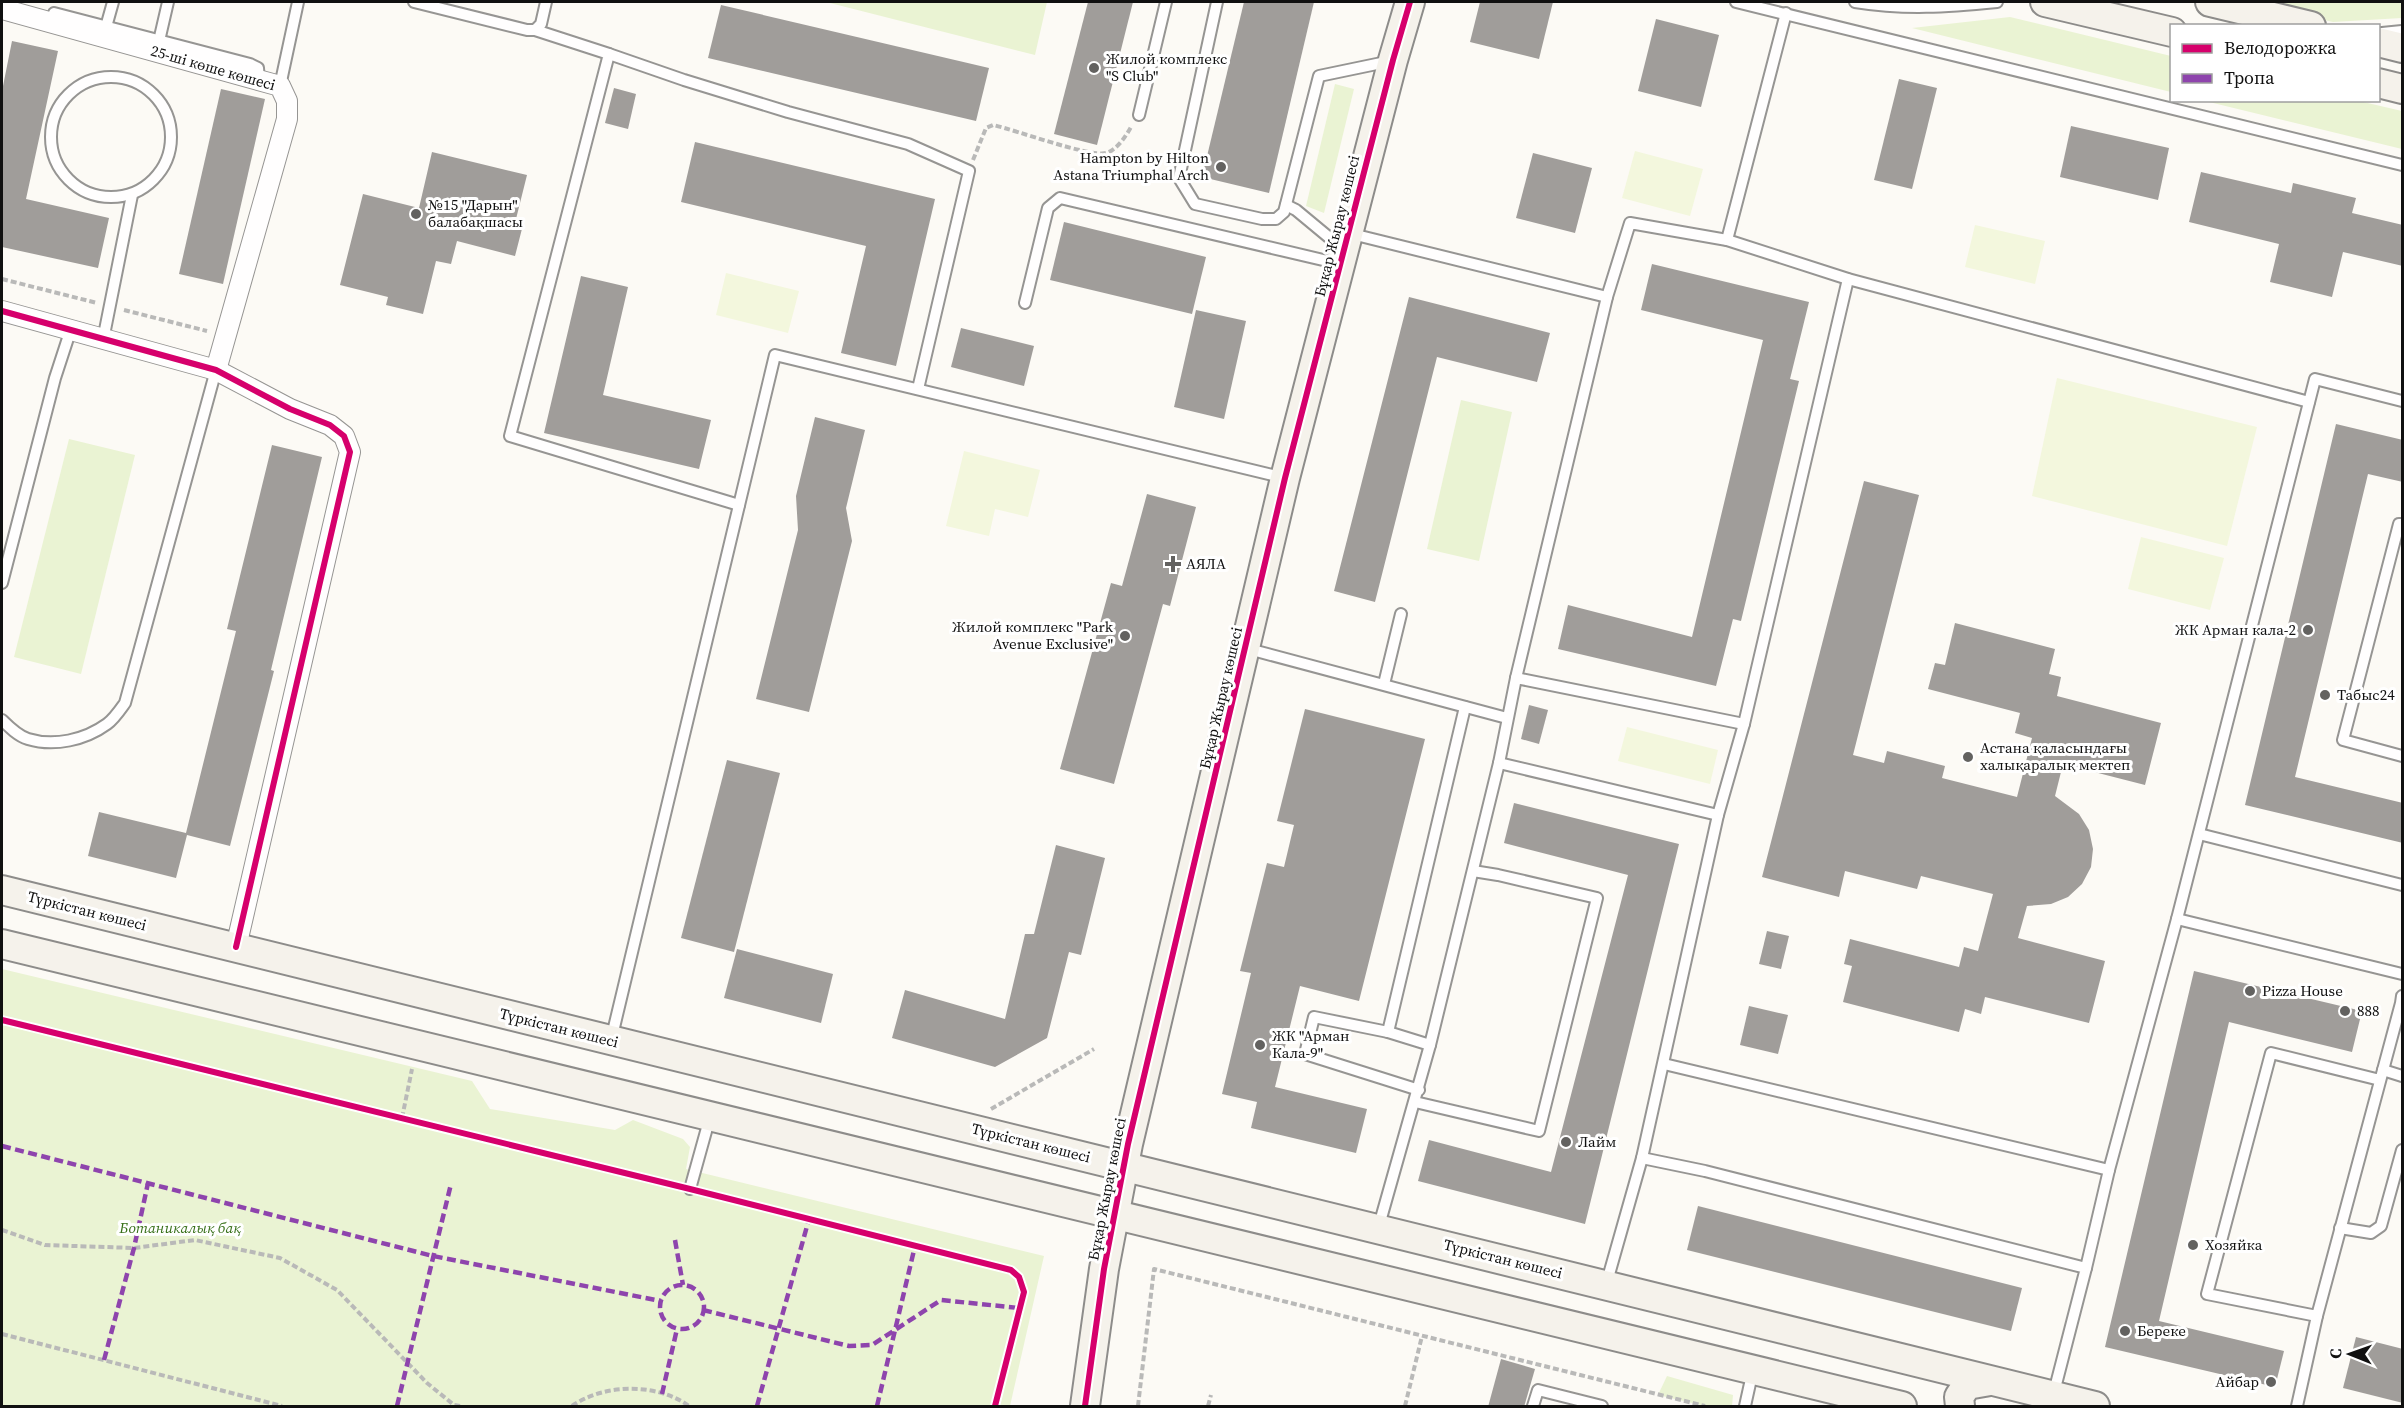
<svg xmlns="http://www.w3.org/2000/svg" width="2404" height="1408" font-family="'Source Serif 4',serif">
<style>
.green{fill:#eaf3d3}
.pitch{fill:#f3f7dd}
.building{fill:#a09d9a}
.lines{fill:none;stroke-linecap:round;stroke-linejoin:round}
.lane-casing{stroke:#969593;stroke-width:14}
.street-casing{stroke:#969593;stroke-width:22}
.secondary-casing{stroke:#8d8c8a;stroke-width:32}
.path{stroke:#b9b9b8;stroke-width:4;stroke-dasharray:6 3;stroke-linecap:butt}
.lane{stroke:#fffefe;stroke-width:10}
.street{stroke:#fffefe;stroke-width:20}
.secondary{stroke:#f5f2eb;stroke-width:28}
.quiet{stroke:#8e44ad;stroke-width:4.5;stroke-dasharray:9 4.5;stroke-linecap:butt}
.cycleway-casing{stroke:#fff;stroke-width:10}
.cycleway{stroke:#d6006c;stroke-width:6}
.poi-dot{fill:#636260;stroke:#fff;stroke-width:2}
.labels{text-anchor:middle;stroke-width:6;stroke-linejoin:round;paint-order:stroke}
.poi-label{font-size:15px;fill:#101010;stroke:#fff;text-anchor:start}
.street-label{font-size:15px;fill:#101010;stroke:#fff}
.park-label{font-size:15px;font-style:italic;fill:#366f18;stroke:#fff}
</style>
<rect width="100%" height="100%" fill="#fcfaf5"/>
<g class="green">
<polygon points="826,2 1047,2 1035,55"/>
<polygon points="2246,2 2401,2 2402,18 2333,22"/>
<polygon points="2010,17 2171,56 2171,92 1912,28"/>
<polygon points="1335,84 1354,89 1324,213 1306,206"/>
<polygon points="2359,101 2402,111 2402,149 2205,101"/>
<polygon points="1461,400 1512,412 1479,561 1427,549"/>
<polygon points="69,439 135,455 81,674 14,657"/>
<polygon points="2,969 472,1081 490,1109 615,1130 633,1120 683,1139 690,1147 686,1169 1044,1256 1010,1406 2,1406"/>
<polygon points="1667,1376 1733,1395 1732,1406 1705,1406 1658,1395"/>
</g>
<g class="pitch">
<polygon points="1635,151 1703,169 1690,216 1622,198"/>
<polygon points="1975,225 2045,241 2035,284 1965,267"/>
<polygon points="726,273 799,291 788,333 716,315"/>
<polygon points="2057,378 2257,427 2227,546 2032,496"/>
<polygon points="964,451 1040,470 1028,517 995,509 989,536 946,526"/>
<polygon points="2141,537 2224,558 2210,610 2128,589"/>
<polygon points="1627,727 1718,750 1710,784 1618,761"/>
</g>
<g class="building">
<polygon points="1088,2 1133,2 1097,145 1054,134"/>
<polygon points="1244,2 1314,2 1269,193 1202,177"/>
<polygon points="1480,2 1553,2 1539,59 1470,42"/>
<polygon points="721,5 989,68 976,121 708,58"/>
<polygon points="1656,19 1719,35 1701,107 1638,91"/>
<polygon points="12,41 58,51 26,199 109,218 98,268 2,247 2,91"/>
<polygon points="1899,79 1937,88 1912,189 1874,180"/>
<polygon points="614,88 636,94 628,129 605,123"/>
<polygon points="221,89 265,99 223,284 179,274"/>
<polygon points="2071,126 2169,148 2158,200 2060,177"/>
<polygon points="695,142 935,199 896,366 841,353 866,246 681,202"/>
<polygon points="432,152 527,175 516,219 524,221 515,256 457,241 451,264 436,261 423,314 386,305 388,297 340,285 363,194 419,208"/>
<polygon points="1533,153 1592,168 1575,233 1516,218"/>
<polygon points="2201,172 2291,193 2293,183 2356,198 2352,213 2403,225 2403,266 2343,252 2332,297 2270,282 2279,244 2189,222"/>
<polygon points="1064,222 1206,257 1192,314 1050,280"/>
<polygon points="1652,264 1809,302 1790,379 1799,381 1741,621 1733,619 1716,686 1558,649 1568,605 1692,637 1763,340 1641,310"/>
<polygon points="581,276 628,287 603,395 711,420 699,469 544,433"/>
<polygon points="1409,297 1550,333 1537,382 1437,357 1375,602 1334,591"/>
<polygon points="1196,310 1246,321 1224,419 1174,407"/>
<polygon points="961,328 1034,346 1024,386 951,367"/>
<polygon points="815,417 865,430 846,508 852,541 809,712 756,699 798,530 796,496"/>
<polygon points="2336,424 2403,440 2403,482 2368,474 2295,777 2403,803 2403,843 2245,805"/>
<polygon points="272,445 322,457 271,670 274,671 230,846 187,835 176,878 88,856 99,812 186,833 236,631 227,629"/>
<polygon points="1864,481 1919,495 1853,755 1884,763 1887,751 1945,766 1942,778 2017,797 2032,738 2015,733 2020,713 1928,689 1935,663 1945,665 1955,623 2055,649 2049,674 2061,677 2057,696 2161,723 2145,785 2063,764 2055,796 2079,814 2089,830 2093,849 2091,867 2082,884 2068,897 2051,904 2027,906 2018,938 2105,961 2089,1023 1985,997 1981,1014 1965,1009 1959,1032 1843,1002 1852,966 1844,964 1850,939 1959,967 1964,947 1978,951 1993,894 1921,876 1917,889 1845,871 1839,897 1762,877"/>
<polygon points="1147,494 1196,507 1170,606 1163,604 1114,784 1060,769 1111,583 1122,586"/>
<polygon points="1529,705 1548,710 1539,744 1521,739"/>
<polygon points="1305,709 1425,739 1359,1001 1300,986 1275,1087 1367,1109 1356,1153 1251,1128 1257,1102 1222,1094 1251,973 1240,971 1267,863 1284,867 1294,825 1277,821"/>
<polygon points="727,760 780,773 734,952 681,938"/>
<polygon points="1514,803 1679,844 1585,1224 1418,1181 1429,1140 1551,1172 1628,875 1504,843"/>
<polygon points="1056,845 1105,858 1081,955 1069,952 1047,1038 995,1067 892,1038 905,990 1005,1019 1025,934 1034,934"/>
<polygon points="1767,931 1789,936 1781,969 1759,964"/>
<polygon points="737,949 833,974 821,1023 724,998"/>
<polygon points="2194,971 2362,1011 2352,1052 2229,1022 2159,1321 2284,1351 2275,1387 2105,1347"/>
<polygon points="1749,1006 1788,1015 1778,1054 1740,1045"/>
<polygon points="1698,1206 2022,1288 2011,1331 1687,1250"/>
<polygon points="2356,1337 2403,1349 2403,1403 2343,1388"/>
<polygon points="1501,1359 1535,1369 1524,1407 1488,1407"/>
</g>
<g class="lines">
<g class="lane-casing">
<g id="lane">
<polyline points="414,2 527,30 535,30 541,24 546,2"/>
<polyline points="1217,2 1179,178 1195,204 1262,219 1276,219 1284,212 1319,76 1391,61"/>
<polyline points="1736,2 2402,165"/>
<path d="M1855,2C1905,10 1947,7 1997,2"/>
<polyline points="54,13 250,64 258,68 259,80"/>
<polyline points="106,27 113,2"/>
<polyline points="535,30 609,54 510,436 739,505"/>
<polyline points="2382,33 2402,31"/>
<polyline points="159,41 168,2"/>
<polyline points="609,54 684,80 788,112 908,144 969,171 918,389"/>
<circle cx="111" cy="137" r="60"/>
<polyline points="280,86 298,2"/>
<polyline points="1139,115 1166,2"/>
<polyline points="1286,205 1296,210 1343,249"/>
<polyline points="1348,233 1607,297"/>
<polyline points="1727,240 1786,13"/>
<polyline points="1025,303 1048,208 1060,198 1340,264"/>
<polyline points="103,340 132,195"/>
<polyline points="2402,401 2315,379 2177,919 2402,974"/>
<polyline points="2402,524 2399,524 2343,740 2402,756"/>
<polyline points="2,583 55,378 70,332"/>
<polyline points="1245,648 1507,718"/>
<polyline points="1516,678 1744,724"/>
<polyline points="1384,684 1401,614"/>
<path d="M2,720C9,727 18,736 28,739C54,747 85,740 107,724C114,719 120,710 125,703L216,370"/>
<polyline points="1499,763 1718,815"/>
<polyline points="2199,834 2402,885"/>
<polyline points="1388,1032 1465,707"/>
<polyline points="611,1040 775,355 1285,478"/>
<polyline points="1664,1064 2109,1170"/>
<polyline points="2383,1070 2402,1076"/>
<polyline points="2380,1080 2271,1053 2207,1294 2317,1316 2401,1003 2402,996"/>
<polyline points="1419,1090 1305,1054 1314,1017 1388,1032 1430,1045"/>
<polyline points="1415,1102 1539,1131 1597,898 1498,875 1473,871"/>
<polyline points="1642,1158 1705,1171 2086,1268 2053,1396"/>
<polyline points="690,1189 710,1117"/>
<polyline points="2340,1228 2371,1233 2381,1226 2402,1150"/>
<polyline points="1378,1229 1430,1045 1499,763 1516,678 1607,297 1630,223 1727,240 1848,279 2309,402"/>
<polyline points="2086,1268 2109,1170 2177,919"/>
<polyline points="1606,1285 1642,1158 1718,815 1744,724 1848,279"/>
<polyline points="1533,1406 1538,1390 1602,1406"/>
<polyline points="1745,1406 1753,1370"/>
<polyline points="2297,1406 2317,1316"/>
</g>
</g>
<g class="street-casing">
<g id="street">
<polyline points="2,9 280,86 287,101 287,119 216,370"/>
<polyline points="2,311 216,370 290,409 330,425 344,436 350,452 236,947"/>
</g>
</g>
<g class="secondary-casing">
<g id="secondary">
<polyline points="2045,2 2172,32"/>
<polyline points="2210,2 2311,26"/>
<polyline points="2378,42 2402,48"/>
<polyline points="2378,83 2402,89"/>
<polyline points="2,890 2095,1406"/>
<polyline points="2,944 1902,1406"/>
<polyline points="1085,1406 1104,1269 1128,1144 1285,478 1393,60 1410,2"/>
<polyline points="1960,1406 1959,1397 1967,1385 1990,1381"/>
</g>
</g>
<g class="path">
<path d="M973,160L986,128L993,125C1016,130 1088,157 1106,153C1117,150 1126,136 1131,127"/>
<polyline points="2,279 97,303"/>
<polyline points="124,310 207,331"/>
<polyline points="991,1109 1094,1049"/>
<polyline points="402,1118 412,1069"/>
<polyline points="2,1230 45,1245 134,1248 195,1240 280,1258 337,1290 427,1383 454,1405 460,1406"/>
<polyline points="2,1334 282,1406"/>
<path d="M572,1406C605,1383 657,1383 689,1406"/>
<polyline points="1138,1406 1154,1269 1705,1406"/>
<polyline points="1208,1406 1211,1395"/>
<polyline points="1405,1406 1422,1336"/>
</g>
<use href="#lane" class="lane"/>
<use href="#street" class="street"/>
<use href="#secondary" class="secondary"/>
<g class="quiet">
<polyline points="2,1146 433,1256 661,1301"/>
<polyline points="675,1240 683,1285"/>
<circle cx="682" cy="1307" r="22"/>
<polyline points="703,1310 849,1346 872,1345 941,1300 1019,1308"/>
<polyline points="104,1360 134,1248 148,1183"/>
<polyline points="662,1394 677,1329"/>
<polyline points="397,1406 451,1184"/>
<polyline points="757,1406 809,1219"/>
<polyline points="877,1406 915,1246"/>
</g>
<g class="cycleway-casing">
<g id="cycleway">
<polyline points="2,311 216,370 290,409 330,425 344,436 350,452 236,947"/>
<polyline points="2,1020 690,1189 1011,1270 1019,1277 1024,1292 995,1406"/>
<polyline points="1085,1406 1104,1269 1128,1144 1285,478 1393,60 1410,2"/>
</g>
</g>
<use href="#cycleway" class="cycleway"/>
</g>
<g class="poi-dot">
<circle cx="1094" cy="68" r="6"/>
<circle cx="1221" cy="167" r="6"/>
<circle cx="416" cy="214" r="6"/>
<path d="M1170 555h6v6h6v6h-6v6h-6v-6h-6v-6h6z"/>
<circle cx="2308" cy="630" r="6"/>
<circle cx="1125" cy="636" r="6"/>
<circle cx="2325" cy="695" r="6"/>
<circle cx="1968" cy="757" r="6"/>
<circle cx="2250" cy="991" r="6"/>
<circle cx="2345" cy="1011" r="6"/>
<circle cx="1260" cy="1045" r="6"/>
<circle cx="1566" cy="1142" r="6"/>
<circle cx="2193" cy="1245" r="6"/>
<circle cx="2125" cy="1331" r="6"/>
<circle cx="2271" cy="1382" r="6"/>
</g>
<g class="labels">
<g class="poi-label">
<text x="1106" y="64">Жилой комплекс<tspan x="1106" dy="17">"S Club"</tspan></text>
<text x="1209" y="163" text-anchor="end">Hampton by Hilton<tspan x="1209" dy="17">Astana Triumphal Arch</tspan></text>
<text x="428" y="210">№15 "Дарын"<tspan x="428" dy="17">балабақшасы</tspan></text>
<text x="1186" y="569">АЯЛА</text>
<text x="1113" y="632" text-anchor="end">Жилой комплекс "Park<tspan x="1113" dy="17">Avenue Exclusive"</tspan></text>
<text x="2296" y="635" text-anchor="end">ЖК Арман кала-2</text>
<text x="2337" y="700">Табыс24</text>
<text x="1980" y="753">Астана қаласындағы<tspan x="1980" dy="17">халықаралық мектеп</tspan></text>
<text x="2262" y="996">Pizza House</text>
<text x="2357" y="1016">888</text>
<text x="1272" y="1041">ЖК "Арман<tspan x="1272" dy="17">Кала-9"</tspan></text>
<text x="1578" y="1147">Лайм</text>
<text x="2205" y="1250">Хозяйка</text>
<text x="2137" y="1336">Береке</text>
<text x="2259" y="1387" text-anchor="end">Айбар</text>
</g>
<g class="street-label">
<text transform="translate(213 68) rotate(16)" y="5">25-ші көше көшесі</text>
<text transform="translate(1337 226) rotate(-76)" y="5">Бұқар Жырау көшесі</text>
<text transform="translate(1221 698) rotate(-77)" y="5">Бұқар Жырау көшесі</text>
<text transform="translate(87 911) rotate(14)" y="5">Түркістан көшесі</text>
<text transform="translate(559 1028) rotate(14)" y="5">Түркістан көшесі</text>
<text transform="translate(1031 1143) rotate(14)" y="5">Түркістан көшесі</text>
<text transform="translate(1107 1189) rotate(-79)" y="5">Бұқар Жырау көшесі</text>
<text transform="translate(1503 1259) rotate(14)" y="5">Түркістан көшесі</text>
</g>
<g class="park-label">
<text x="180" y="1233">Ботаникалық бақ</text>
</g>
</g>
<rect width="2404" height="1408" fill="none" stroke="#101010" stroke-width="6"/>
<rect x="2170" y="24" width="210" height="78" fill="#ffffff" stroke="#9f9f9f" stroke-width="1.5"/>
<rect x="2182" y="44" width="30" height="9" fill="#d6006c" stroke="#9f9f9f" stroke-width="1.5"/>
<text x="2224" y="54" font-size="18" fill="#101010">Велодорожка</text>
<rect x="2182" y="74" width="30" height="9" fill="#8e44ad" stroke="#9f9f9f" stroke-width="1.5"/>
<text x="2224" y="84" font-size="18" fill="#101010">Тропа</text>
<g transform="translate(2350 1354) rotate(271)" stroke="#ffffff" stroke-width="4.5" paint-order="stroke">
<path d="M0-4.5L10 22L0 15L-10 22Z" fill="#101010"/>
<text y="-9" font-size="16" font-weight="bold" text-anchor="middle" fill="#101010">С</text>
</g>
</svg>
